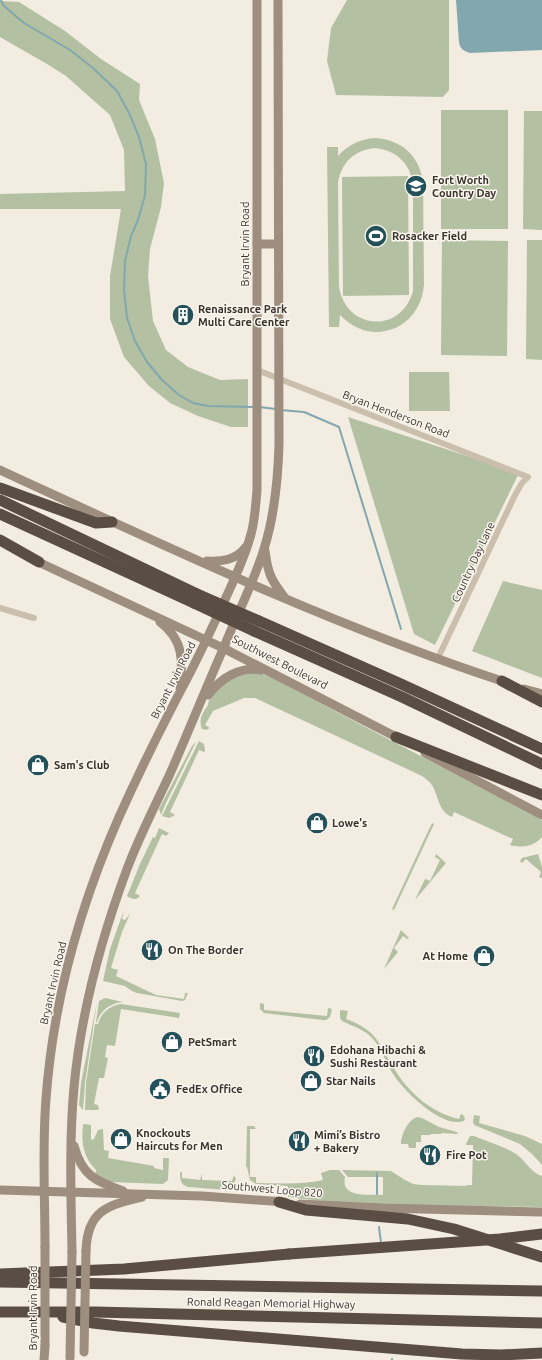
<svg xmlns="http://www.w3.org/2000/svg" width="542" height="1360" font-family="Ubuntu,sans-serif">
<style>
.green{fill:#b3c1a2;fill-rule:evenodd}
.water{fill:#82a7ae}
.lines{fill:none;stroke-linecap:round;stroke-linejoin:round}
.stream{stroke:#82a7ae;stroke-width:2}
.minor{stroke:#cabead;stroke-width:6}
.secondary{stroke:#9e8e7f;stroke-width:9}
.motorway{stroke:#5a4d43;stroke-width:11}
.secondary-bridge{stroke:#9e8e7f;stroke-width:9}
.motorway-bridge{stroke:#5a4d43;stroke-width:11}
.labels{text-anchor:middle;stroke-width:3;stroke-linejoin:round;paint-order:stroke}
.poi-label{font-size:11px;font-weight:bold;fill:#39312c;stroke:#faf6ee;text-anchor:start}
.street-label{font-size:11px;fill:#39312c;stroke:#faf6ee}
</style>
<rect width="100%" height="100%" fill="#f2ece1"/>
<g class="green">
<polygon points="347,0 449,0 449,90 443,97 336,95 327,61 331,28"/>
<polygon points="0,1 19,2 65,31 101,59 140,84 139,100 155,139 164,183 161,207 150,249 148,276 153,321 166,350 188,367 220,380 248,379 248,427 231,427 198,416 170,403 149,386 124,357 110,319 110,276 121,209 0,209 0,194 125,191 124,150 110,115 66,76 47,64 0,37"/>
<rect x="441" y="110" width="67" height="119"/>
<polygon points="524,111 542,111 542,230 523,229"/>
<path d="M375,138C402,140 419,155 423,182L424,285C420,330 371,348 340,315L339,327H329L327,147H338V156C348,145 360,139 375,138ZM375,148C395,150 409,162 413,182V291C401,335 345,330 339,286L338,183C341,163 354,150 375,148Z"/>
<polygon points="408,176 409,295 343,296 342,177"/>
<polygon points="442,240 508,241 507,356 441,355"/>
<polygon points="527,240 542,240 542,360 526,359"/>
<polygon points="409,372 449,372 450,411 409,411"/>
<polygon points="348,417 519,473 435,645 414,634"/>
<polygon points="503,581 542,590 542,678 472,651"/>
<path d="M254,673L262,674L270,677L539,818L542,821V837C533,847 523,848 510,845L513,839L454,812L452,817C438,811 439,797 432,785C429,781 426,779 422,776L255,698H244L213,711L205,725L210,728L206,730L202,729C198,719 203,713 208,705C208,701 210,698 213,695C225,680 235,676 254,673Z"/>
<polygon points="199,741 204,744 205,751 204,752 199,750 170,812 175,815 169,818 162,816"/>
<polygon points="196,742 165,805 161,815 159,809 192,746"/>
<polygon points="433,823 434,824 394,910 392,909 431,825"/>
<path d="M159,828L169,833L166,836L162,834L135,893L140,896C136,901 132,899 127,896L140,864L153,837L155,838Z"/>
<polygon points="436,854 446,863 415,900 425,879 430,881 440,860 435,857"/>
<polygon points="538,854 542,867 542,878 541,878 539,877 541,872 526,859 522,863 520,861 522,858"/>
<polygon points="124,910 122,919 125,920 130,914 122,932 111,968 118,970 116,976 156,995 184,999 185,993 188,993 185,1000 182,1001 137,993 132,991 125,986 103,981 110,949"/>
<polygon points="401,930 409,938 407,939 403,936 394,948 398,952 384,969"/>
<path d="M105,998L123,1002C111,1003 99,1011 97,1023L96,1022L99,1001Z"/>
<polygon points="97,1002 85,1083 83,1110 79,1105 81,1083"/>
<polygon points="260,1003 264,1004 264,1010 327,1016 328,1008 332,1009 330,1017 326,1020 323,1020 264,1013 260,1009"/>
<path d="M121,1004L180,1013L179,1018L121,1009L115,1046L107,1045L105,1057L108,1058L104,1078H99L94,1104L98,1105L99,1109L97,1110H85L86,1083L95,1024H98C101,1013 109,1006 121,1004Z"/>
<path d="M340,1010L348,1011L346,1019C379,1031 378,1044 395,1070C409,1093 432,1113 459,1119L461,1114L463,1115L465,1118L464,1121C442,1129 404,1091 393,1074C386,1063 382,1049 373,1039C364,1029 354,1027 342,1021L340,1018Z"/>
<polygon points="474,1115 480,1116 479,1123 525,1136 542,1144 542,1165 532,1154 520,1144 474,1125 473,1122"/>
<path d="M417,1117L422,1118L439,1127L457,1132L458,1134L442,1133L441,1134H431L430,1135H421V1142H416V1148H409L408,1144H401C401,1135 408,1120 417,1117Z"/>
<path d="M84,1124L91,1125V1140L94,1139L98,1130L103,1129L104,1150L109,1151L108,1158L154,1166V1168L163,1170V1158H169L168,1180L163,1184L110,1182L95,1175L96,1170C83,1157 81,1142 83,1125Z"/>
<path d="M247,1126H254L256,1129H250V1177H256V1183C278,1183 301,1185 323,1180L321,1173L330,1170H339L345,1177C340,1199 371,1194 383,1195V1177H348L342,1170L391,1171L405,1180L413,1184L422,1185L466,1186L467,1185H472L473,1145H467L466,1144L470,1136H474C488,1142 504,1146 516,1154C526,1161 531,1173 542,1176V1207C457,1205 372,1208 288,1197V1186L256,1184L250,1180L247,1167H246Z"/>
<path d="M181,1172H182V1178L200,1180L202,1174V1180L232,1181L234,1175L236,1179L233,1185L227,1190L188,1187C181,1185 180,1180 180,1173Z"/>
</g>
<path class="water" d="M456,0H542V50L470,53C464,51 460,49 459,42Z"/>
<g class="lines">
<g class="stream">
<polyline points="1,0 4,6 24,23 70,50 93,68 117,91 130,115 139,137 146,164 145,195 138,220 131,236 125,261 124,290 127,318 135,341 147,362 162,380 179,395 193,403 208,406 254,407"/>
<polyline points="259,407 276,409"/>
<polyline points="281,410 304,412 339,427 401,629"/>
<polyline points="377,1194 377,1173"/>
<polyline points="379,1227 381,1243"/>
<polyline points="392,1359 392,1360"/>
</g>
<g class="minor">
<polyline points="257,370 528,477 522,483 515,495 438,658"/>
<polyline points="0,608 34,618"/>
</g>
<g class="secondary">
<polyline points="257,244 278,244"/>
<path d="M0,470C167,547 333,626 508,683"/>
<path d="M265,551C268,574 271,580 285,598"/>
<polyline points="34,560 223,648 402,740"/>
<path d="M207,561C222,562 236,560 246,547"/>
<path d="M160,622C184,640 183,661 180,688"/>
<polyline points="524,689 542,694"/>
<path d="M208,695C221,678 240,666 262,670"/>
<polyline points="425,753 542,815"/>
<path d="M74,1146C82,1176 96,1181 123,1191"/>
<polyline points="0,1190 202,1196 285,1202"/>
<polyline points="300,1204 382,1208 542,1212"/>
<path d="M45,1247C45,1198 42,1148 46,1099C53,1002 80,906 119,817C141,768 165,720 190,673C203,647 216,620 228,593C237,573 247,552 252,530C255,517 256,503 257,490V0"/>
<path d="M86,1251C87,1211 107,1205 142,1197"/>
<path d="M72,1252C71,1197 69,1142 74,1087C81,1012 101,939 127,869C139,837 155,806 169,776C188,733 205,690 224,647C237,614 254,582 264,549C275,514 278,480 279,444L278,0"/>
<polyline points="44,1360 45,1346"/>
</g>
<g class="motorway">
<polyline points="0,488 96,523 112,522"/>
<polyline points="0,500 197,594"/>
<polyline points="0,514 194,603"/>
<polyline points="0,540 39,562"/>
<polyline points="259,621 401,684 542,749"/>
<polyline points="254,631 402,697 542,764"/>
<polyline points="502,681 542,702"/>
<polyline points="396,737 542,795"/>
<polyline points="279,1202 306,1210 408,1219 454,1229 542,1257"/>
<polyline points="0,1274 124,1269 289,1254"/>
<polyline points="0,1282 542,1291"/>
<polyline points="0,1312 95,1312 542,1323"/>
<polyline points="63,1317 93,1323 119,1326 462,1354 501,1355 542,1353"/>
</g>
<g class="secondary-bridge">
<polyline points="45,1346 45,1247"/>
<polyline points="84,1352 86,1251"/>
<polyline points="70,1358 72,1252"/>
</g>
<g class="motorway-bridge">
<polyline points="197,594 259,621"/>
<polyline points="194,603 254,631"/>
<polyline points="289,1254 500,1239 542,1234"/>
</g>
</g>
<defs>
<g id="school-disc" transform="scale(1.15)"><circle r="9.5" fill="#235059" stroke="#faf6ee"/><path d="M0-5L7-2L0 1L-7-2ZM-4 1L0 2.5L4 1V4Q0 6-4 4Z" fill="#fff"/></g>
<g id="stadium-disc" transform="scale(1.15)"><circle r="9.5" fill="#235059" stroke="#faf6ee"/><path d="M0-5a6.5 5 0 1 0 0 10a6.5 5 0 1 0 0-10ZM-3.5-1.8h7v3.6h-7Z" fill="#fff"/></g>
<g id="building-disc" transform="scale(1.15)"><circle r="9.5" fill="#235059" stroke="#faf6ee"/><path d="M-4-6H4V6H1V3H-1V6H-4ZM-2.5-4.3h1.7v1.8h-1.7ZM.8-4.3h1.7v1.8H.8ZM-2.5-1h1.7V.8h-1.7ZM.8-1h1.7V.8H.8Z" fill="#fff"/></g>
<g id="shop-disc" transform="scale(1.15)"><circle r="9.5" fill="#235059" stroke="#faf6ee"/><path d="M-5-2.5h2.3a2.7 3.5 0 0 1 5.4 0H5L5.5 6h-11ZM-1.5-2.5h3a1.5 2.3 0 0 0-3 0Z" fill="#fff"/></g>
<g id="restaurant-disc" transform="scale(1.15)"><circle r="9.5" fill="#235059" stroke="#faf6ee"/><path d="M-5-6h1v4h1v-4h1v4h1v-4h1v5L-1.5 .5V6h-2V.5L-5-1ZM5-6V6H3V1.5H1.5Q1.5-4 5-6Z" fill="#fff"/></g>
<g id="civic-disc" transform="scale(1.15)"><circle r="9.5" fill="#235059" stroke="#faf6ee"/><path d="M-.6-6.5H3V-4.5H.6V-3L4-1V1h2V6H-6V1h2V-1L-.6-3ZM-1.2 2.5V6h2.4V2.5Z" fill="#fff"/></g>
</defs>
<g fill-rule="evenodd">
<use href="#school-disc" x="416" y="186"/>
<use href="#stadium-disc" x="376" y="236"/>
<use href="#building-disc" x="183" y="315"/>
<use href="#shop-disc" x="38" y="765"/>
<use href="#shop-disc" x="317" y="823"/>
<use href="#restaurant-disc" x="152" y="950"/>
<use href="#shop-disc" x="484" y="956"/>
<use href="#shop-disc" x="172" y="1042"/>
<use href="#restaurant-disc" x="314" y="1056"/>
<use href="#shop-disc" x="311" y="1081"/>
<use href="#civic-disc" x="160" y="1089"/>
<use href="#shop-disc" x="121" y="1139"/>
<use href="#restaurant-disc" x="299" y="1141"/>
<use href="#restaurant-disc" x="430" y="1155"/>
</g>
<g class="labels">
<g class="poi-label">
<text x="432" y="184">Fort Worth<tspan x="432" dy="13">Country Day</tspan></text>
<text x="392" y="240">Rosacker Field</text>
<text x="198" y="313">Renaissance Park<tspan x="198" dy="13">Multi Care Center</tspan></text>
<text x="54" y="769">Sam's Club</text>
<text x="332" y="827">Lowe's</text>
<text x="168" y="954">On The Border</text>
<text x="468" y="960" text-anchor="end">At Home</text>
<text x="188" y="1046">PetSmart</text>
<text x="330" y="1054">Edohana Hibachi &amp;<tspan x="330" dy="13">Sushi Restaurant</tspan></text>
<text x="326" y="1085">Star Nails</text>
<text x="176" y="1093">FedEx Office</text>
<text x="136" y="1137">Knockouts<tspan x="136" dy="13">Haircuts for Men</tspan></text>
<text x="314" y="1139">Mimi’s Bistro<tspan x="314" dy="13">+ Bakery</tspan></text>
<text x="446" y="1159">Fire Pot</text>
</g>
<g class="street-label">
<text transform="translate(245 244) rotate(-90)" y="4">Bryant Irvin Road</text>
<text transform="translate(396 414) rotate(21)" y="4">Bryan Henderson Road</text>
<text transform="translate(473 562) rotate(-65)" y="4">Country Day Lane</text>
<text transform="translate(280 662) rotate(27)" y="4">Southwest Boulevard</text>
<text transform="translate(173 680) rotate(-63)" y="4">Bryant Irvin Road</text>
<text transform="translate(53 983) rotate(-77)" y="4">Bryant Irvin Road</text>
<text transform="translate(272 1189) rotate(5)" y="4">Southwest Loop 820</text>
<text transform="translate(271 1303) rotate(1)" y="4">Ronald Reagan Memorial Highway</text>
<text transform="translate(33 1308) rotate(-90)" y="4">Bryant Irvin Road</text>
</g>
</g>
</svg>
